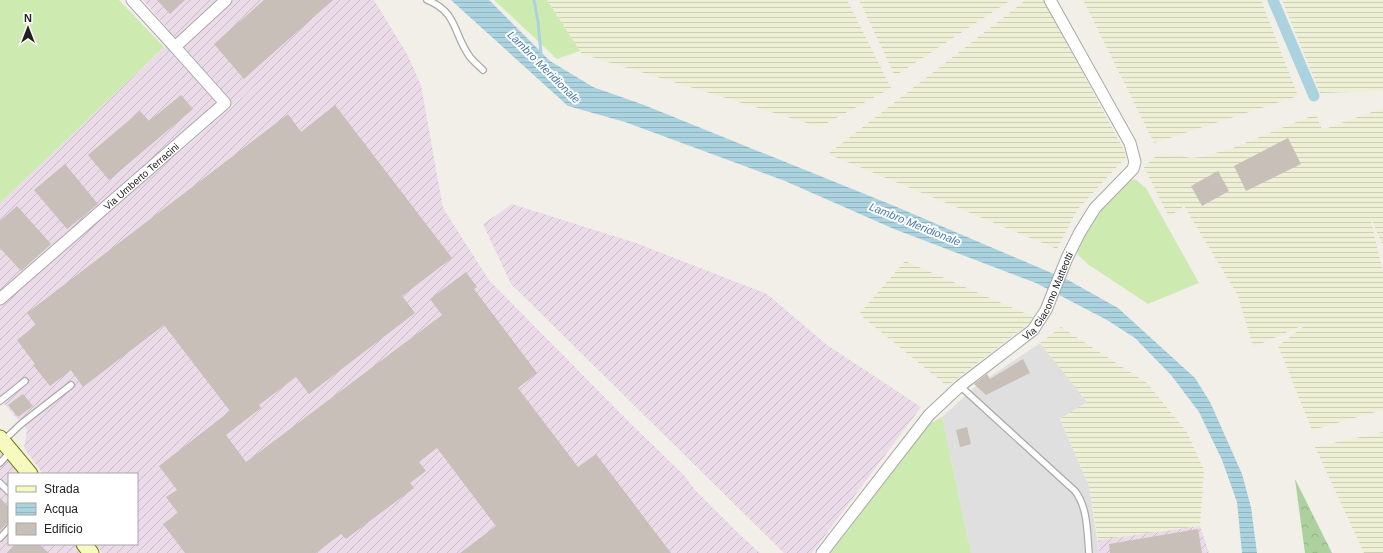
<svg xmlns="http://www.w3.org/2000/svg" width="1383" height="553" font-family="Helvetica,sans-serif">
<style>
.residential{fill:#e0dfdf}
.industrial{fill:url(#industrial-furrows);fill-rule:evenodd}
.farmland{fill:url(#farmland-rules)}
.grass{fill:#cdebb0}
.forest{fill:url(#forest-crowns)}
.water{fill:url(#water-rules)}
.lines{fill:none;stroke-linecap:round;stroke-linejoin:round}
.stream{stroke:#aad3df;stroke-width:3}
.canal{stroke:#aad3df;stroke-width:11}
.building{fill:#c7bfb8}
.lane-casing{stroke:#a9a9a9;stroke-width:8}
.street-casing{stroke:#a9a9a9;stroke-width:13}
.secondary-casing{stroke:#707d05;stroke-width:17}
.lane{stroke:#fff;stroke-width:5.5}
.street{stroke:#fff;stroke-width:11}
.secondary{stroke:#f7fabf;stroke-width:15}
.labels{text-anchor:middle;stroke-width:4;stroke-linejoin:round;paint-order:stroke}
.street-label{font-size:10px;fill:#222;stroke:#fff}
.water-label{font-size:11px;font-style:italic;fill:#4a7aab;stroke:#fff}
</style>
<defs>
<pattern id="industrial-furrows" width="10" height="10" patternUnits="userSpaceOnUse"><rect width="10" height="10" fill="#ebdbe8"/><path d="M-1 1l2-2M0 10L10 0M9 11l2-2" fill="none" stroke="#c9bcc7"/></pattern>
<pattern id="farmland-rules" width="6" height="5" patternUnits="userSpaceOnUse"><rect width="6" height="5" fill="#eef0d5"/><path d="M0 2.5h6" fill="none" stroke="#ccceb7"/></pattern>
<pattern id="forest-crowns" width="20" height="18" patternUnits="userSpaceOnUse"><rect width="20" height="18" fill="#add19e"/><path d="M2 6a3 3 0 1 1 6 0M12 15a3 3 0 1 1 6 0" fill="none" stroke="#95b388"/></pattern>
<pattern id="water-rules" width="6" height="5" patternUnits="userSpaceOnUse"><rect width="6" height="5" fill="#aad3df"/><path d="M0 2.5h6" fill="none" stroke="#92b5bf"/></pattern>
</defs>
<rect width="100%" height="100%" fill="#f2efe9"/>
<polygon class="residential" points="1040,343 1088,402 1060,419 1089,486 1099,553 971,553 942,417 976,386"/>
<g class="industrial">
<path d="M143,0H374L407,54L421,85L443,208L489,280L631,424L683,474L695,490L735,530L760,553H102L95,544H137V474H43L24,448L27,430L0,399V203L175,37ZM263,79L190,143L94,224Z"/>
<polygon points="512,204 636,243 767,294 827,345 921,407 812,553 784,553 511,284 483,224"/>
<polygon points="0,448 22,474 9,474 9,544 75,544 82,553 0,553"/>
<polygon points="1200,526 1209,553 1099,553 1098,540"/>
</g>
<g class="farmland">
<polygon points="547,0 847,0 891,88 820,127 582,54"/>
<polygon points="859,0 1011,0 895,76"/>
<polygon points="1026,0 1044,0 1127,156 1077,210 1057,249 828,154"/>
<polygon points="1083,0 1261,0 1298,96 1154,143"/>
<polygon points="1282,0 1383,0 1383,91 1320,93"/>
<polygon points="1383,108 1383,246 1370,216 1383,273 1383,410 1312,430 1278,346 1308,323 1253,347 1238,296 1184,206 1169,217 1144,167 1158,154 1177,155 1191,158 1201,157 1230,149 1316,114 1322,130"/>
<polygon points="905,261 1036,318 947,386 859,314"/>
<polygon points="1061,327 1147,383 1187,432 1204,470 1200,526 1098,540 1089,486 1060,419 1087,402 1040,343"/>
<polygon points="1383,432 1383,553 1364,553 1315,447"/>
</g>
<g class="grass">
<polygon points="0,0 119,0 164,47 0,203"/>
<polygon points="494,0 547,0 580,51 557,59"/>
<path d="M1135,179L1146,188L1199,283L1148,304L1089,265L1078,255L1076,246C1088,226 1113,186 1135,179Z"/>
<polygon points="942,417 971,553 829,553 849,524 903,459 928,425"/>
</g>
<polygon class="forest" points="1295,479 1332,553 1305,553"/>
<polygon class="water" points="451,0 489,0 550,61 593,87 644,105 892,205 1068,280 1118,308 1195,378 1210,402 1242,474 1251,507 1257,553 1242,553 1237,502 1222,460 1199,412 1171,375 1135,338 1107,320 1036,283 894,229 785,181 625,122 568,106"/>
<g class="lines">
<polyline class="stream" points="534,0 538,22 541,54"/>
<polyline class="canal" points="1273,0 1314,96"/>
</g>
<g class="building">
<polygon points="157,0 185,0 170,14"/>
<polygon points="264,0 333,0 244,79 214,44"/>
<polygon points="181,95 193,109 109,180 88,155 140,111 149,121"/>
<polygon points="335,105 452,258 402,296 415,313 309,394 296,377 259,405 261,408 226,435 246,462 442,315 430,299 466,272 477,287 474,289 537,373 518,388 578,467 596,454 671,553 460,553 496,526 437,448 419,462 426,471 410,483 414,488 346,539 341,534 316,553 185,553 163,524 178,513 166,497 177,490 159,466 230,411 164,325 83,387 71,370 50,386 33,365 35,364 17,340 36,325 27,313 288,114 301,132"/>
<polygon points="1288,138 1301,164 1246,191 1234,166"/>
<polygon points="65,164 98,204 67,229 34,190"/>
<polygon points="1218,171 1229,191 1202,206 1191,186"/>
<polygon points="17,206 51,244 21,271 0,248 0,221"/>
<polygon points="1023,359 1030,373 986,395 974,384 987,374 990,379"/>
<polygon points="23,394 33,406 18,417 8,405"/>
<polygon points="967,427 971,444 960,447 956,430"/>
<polygon points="0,498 9,507 9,521 0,529"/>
<polygon points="1198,529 1202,553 1110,553 1109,544"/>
<polygon points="15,544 39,544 49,553 7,553"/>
</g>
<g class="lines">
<g class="lane-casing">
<g id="lane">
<path d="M427,0C458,12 453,34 470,57C474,62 479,66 483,70"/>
<path d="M960,386L1075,491C1088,508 1087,532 1089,553"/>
<polyline points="0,401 25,381"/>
<polyline points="3,441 21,424 71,385"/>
<polyline points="0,463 10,452"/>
<polyline points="0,483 9,492"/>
<polyline points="0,538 9,528"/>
</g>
</g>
<g class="street-casing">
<g id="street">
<polyline points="132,0 175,47"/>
<path id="s1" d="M0,299L225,103L175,47L226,0"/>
<path id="s2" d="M822,553L929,415L960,386L1033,330L1046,310L1067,258L1080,232L1095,208L1133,169L1135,162L1130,143L1050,0"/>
</g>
</g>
<g class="secondary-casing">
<g id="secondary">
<polyline points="0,438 30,474"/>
<polyline points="84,544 91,553"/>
</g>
</g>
<use href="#lane" class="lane"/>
<use href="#street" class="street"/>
<use href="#secondary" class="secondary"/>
</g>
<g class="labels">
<g class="street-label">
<text dy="4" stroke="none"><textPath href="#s1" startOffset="187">Via Umberto Terracini</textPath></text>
<text dy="4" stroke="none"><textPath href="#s2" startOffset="346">Via Giacomo Matteotti</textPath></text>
</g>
<g class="water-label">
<text transform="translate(544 67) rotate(45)" y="4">Lambro Meridionale</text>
<text transform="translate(915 224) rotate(22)" y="4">Lambro Meridionale</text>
</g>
</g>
<rect x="8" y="473" width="130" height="72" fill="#ffffff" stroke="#a7a7a7"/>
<rect x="16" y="486" width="20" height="6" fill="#f7fabf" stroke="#a7a7a7"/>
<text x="44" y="493" font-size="12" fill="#222222">Strada</text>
<rect x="16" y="503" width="20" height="12" fill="url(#water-rules)" stroke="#a7a7a7"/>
<text x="44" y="513" font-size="12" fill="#222222">Acqua</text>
<rect x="16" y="523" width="20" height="12" fill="#c7bfb8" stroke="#a7a7a7"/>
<text x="44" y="533" font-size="12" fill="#222222">Edificio</text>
<g transform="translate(28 28)" stroke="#ffffff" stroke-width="3" paint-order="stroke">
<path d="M0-3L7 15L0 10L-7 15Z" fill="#222222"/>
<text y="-6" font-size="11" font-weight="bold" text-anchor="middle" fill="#222222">N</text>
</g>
</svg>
